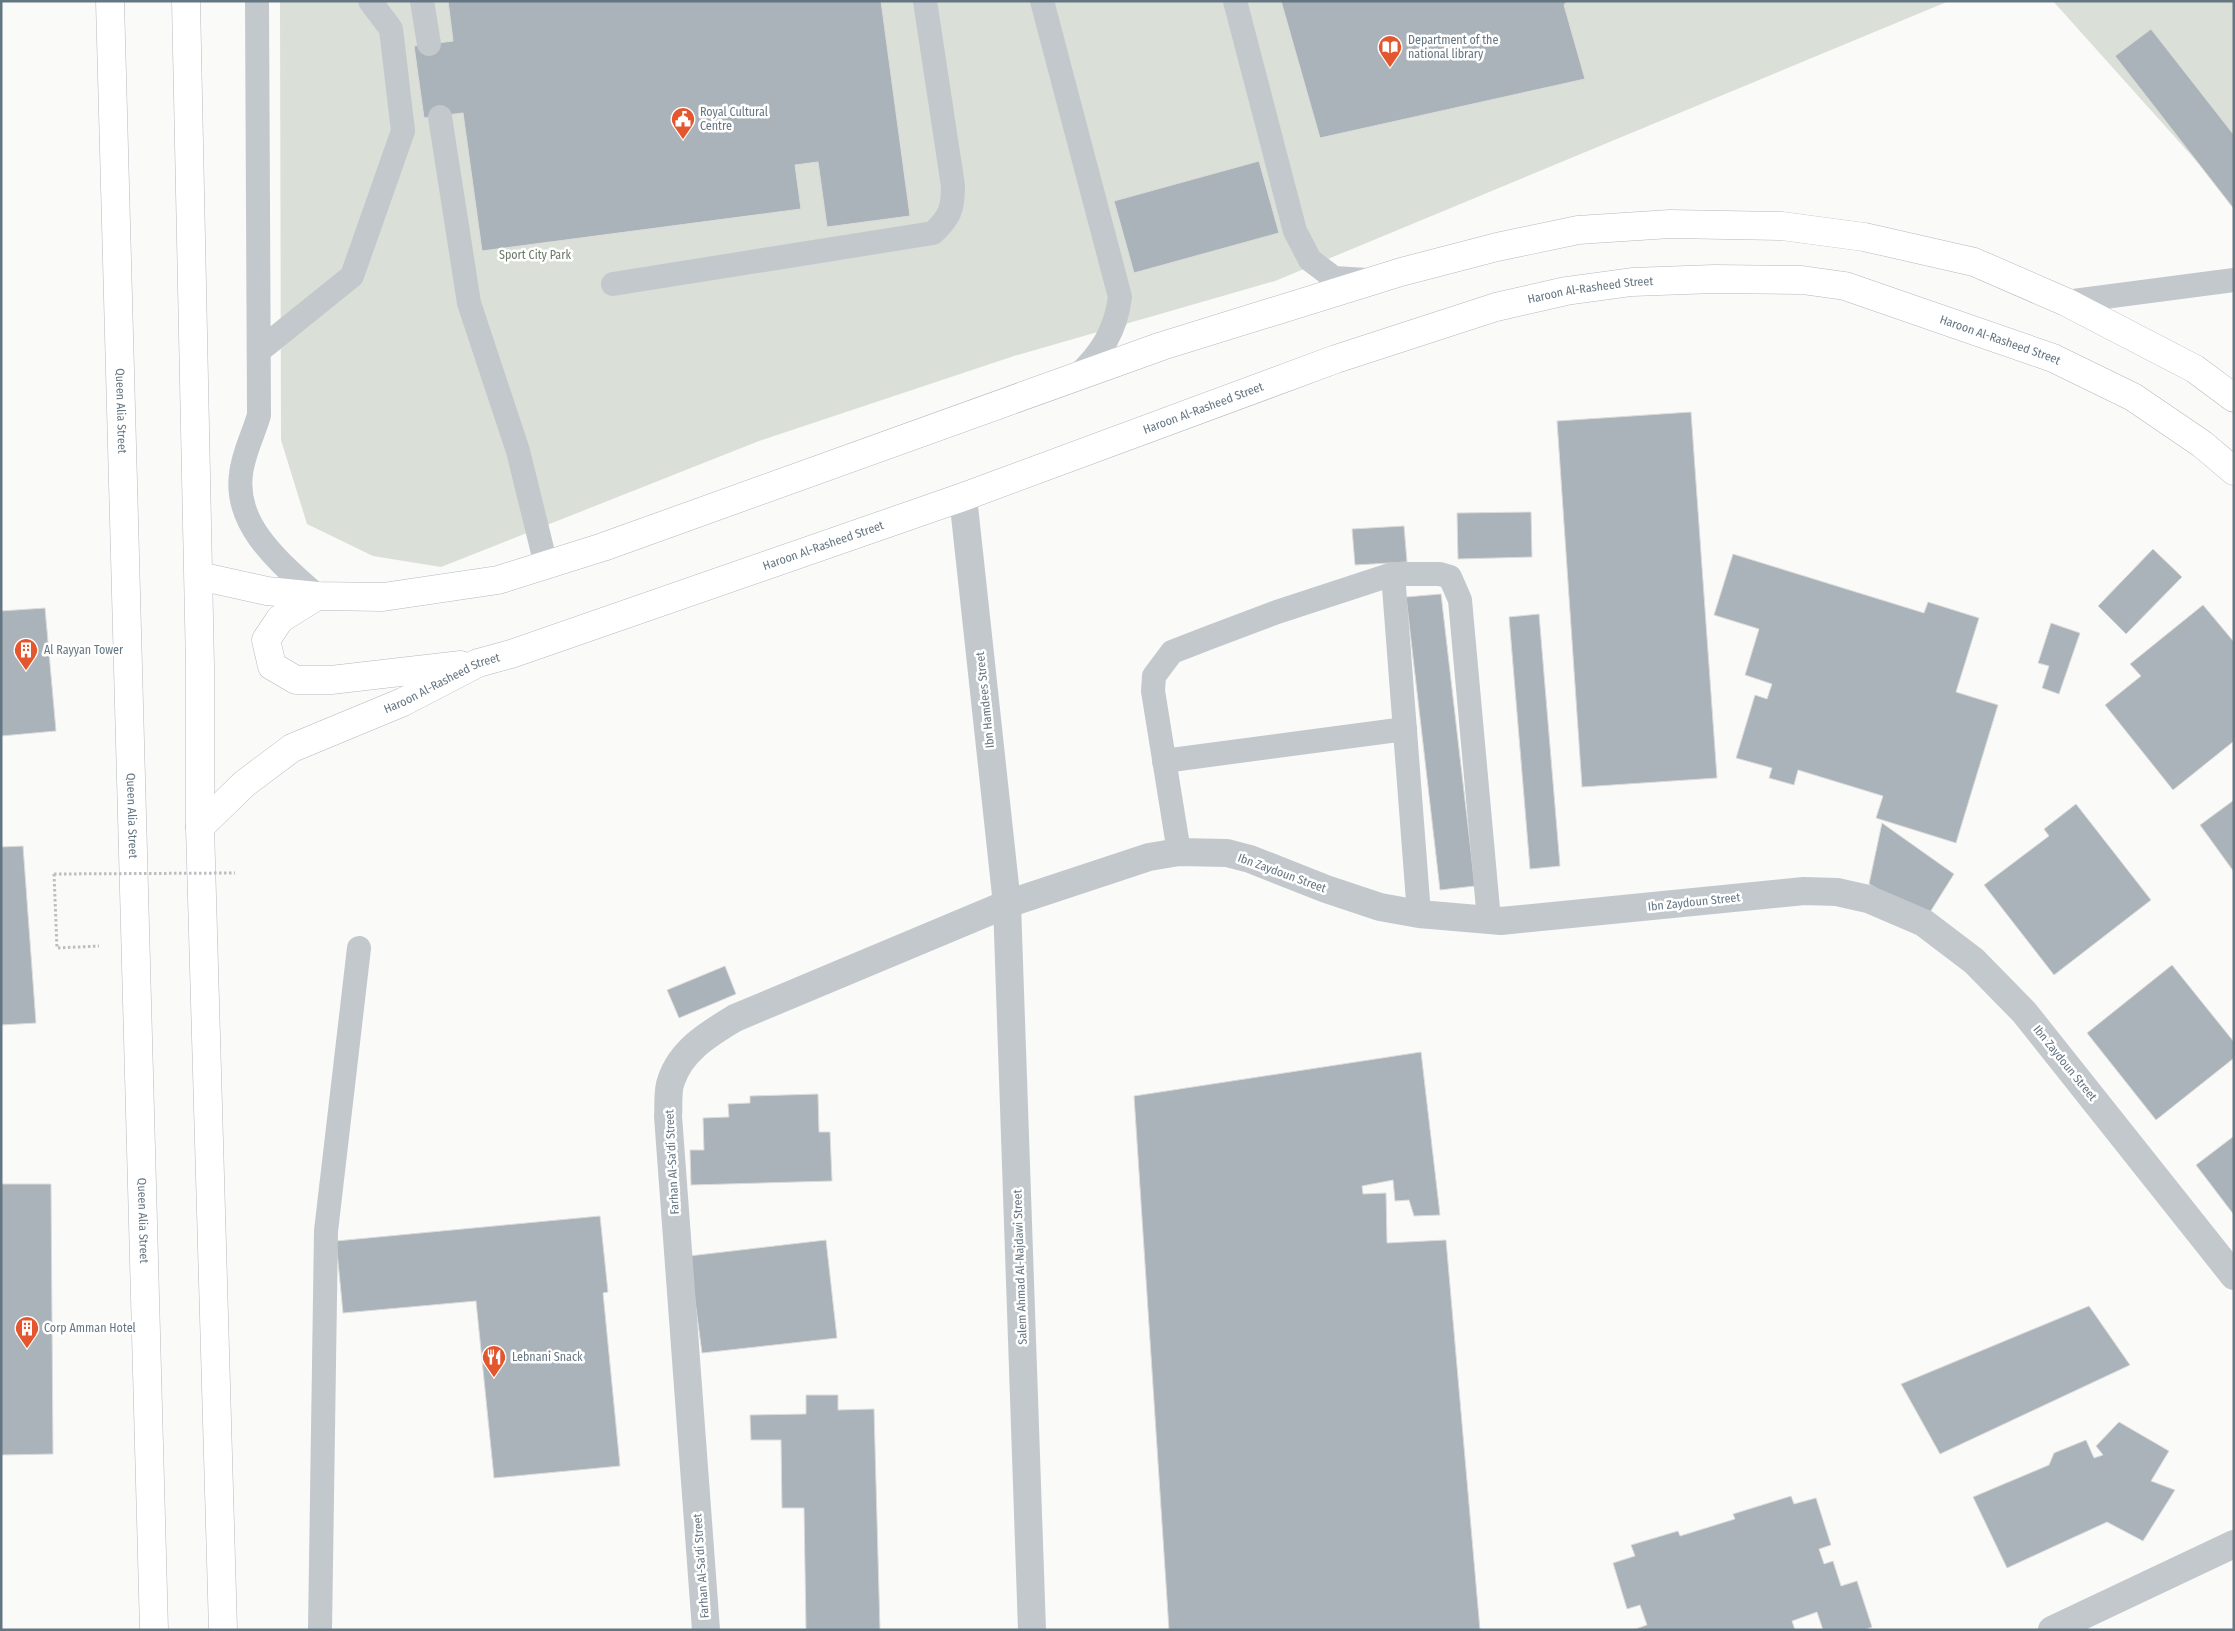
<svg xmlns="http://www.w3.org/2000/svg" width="2235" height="1631" font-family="'Fira Sans Condensed',sans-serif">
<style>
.green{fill:#dadfd7}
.building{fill:#aab3b9;stroke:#dcdcda}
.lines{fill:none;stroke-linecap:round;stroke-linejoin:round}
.secondary-casing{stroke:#b3babf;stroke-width:29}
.primary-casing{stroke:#b5babe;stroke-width:29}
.path{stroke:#bbbfc2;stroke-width:3;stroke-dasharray:2.5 2.5;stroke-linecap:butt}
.lane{stroke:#c3c8cc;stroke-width:24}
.street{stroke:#c3c8cc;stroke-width:28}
.secondary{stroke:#fff;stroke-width:28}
.primary{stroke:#fff;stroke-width:28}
.path-bridge{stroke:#bbbfc2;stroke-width:3;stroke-dasharray:2.5 2.5;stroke-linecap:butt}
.labels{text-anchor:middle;stroke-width:5;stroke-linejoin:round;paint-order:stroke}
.poi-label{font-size:12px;fill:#657683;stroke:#fff;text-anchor:start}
.park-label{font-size:12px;fill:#687a64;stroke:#fff}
.street-label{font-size:12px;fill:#657683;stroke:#fff}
</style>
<rect width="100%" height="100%" fill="#fafaf8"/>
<g class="green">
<polygon points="280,1 1949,1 1275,281 1014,356 759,441 441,567 373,556 307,524 281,440"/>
<polygon points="2053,1 2234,1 2234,203"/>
</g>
<g class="building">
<polygon points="448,1 881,1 910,216 827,227 818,162 795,165 801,209 482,251 463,113 424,118 414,46 453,41"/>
<polygon points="1281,1 1567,1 1564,5 1585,79 1320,138"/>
<polygon points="2151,29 2234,135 2234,209 2115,56"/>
<polygon points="1259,161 1279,233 1134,273 1114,201"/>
<polygon points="1691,412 1717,778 1582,787 1557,421"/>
<polygon points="1531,512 1532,557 1458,559 1457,513"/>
<polygon points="1404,526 1407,562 1355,565 1352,529"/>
<polygon points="2153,549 2182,577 2126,634 2098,606"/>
<polygon points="1733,554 1924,613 1928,602 1979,618 1956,692 1998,705 1956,843 1876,818 1883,796 1798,770 1794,785 1769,778 1772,768 1736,758 1755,695 1767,699 1772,684 1745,675 1759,629 1714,615"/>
<polygon points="1441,594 1475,886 1440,890 1406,597"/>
<polygon points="2203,605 2234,642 2234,741 2173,790 2105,705 2141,676 2130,664"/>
<polygon points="45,608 56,731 1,736 1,611"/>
<polygon points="1539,614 1560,866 1530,869 1509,617"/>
<polygon points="2051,623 2080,633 2059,694 2042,688 2049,666 2038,663"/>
<polygon points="2234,800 2234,872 2200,825"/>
<polygon points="2076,804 2151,900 2054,975 1984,885 2049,836 2044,829"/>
<polygon points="1882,823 1954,874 1927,917 1869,884"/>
<polygon points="23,846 36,1023 1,1025 1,847"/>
<polygon points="2172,965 2234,1042 2234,1058 2156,1120 2087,1033"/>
<polygon points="725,966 736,994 679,1018 667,990"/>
<polygon points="1421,1052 1440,1215 1414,1216 1409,1200 1395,1201 1393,1180 1362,1186 1363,1194 1386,1193 1387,1243 1446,1240 1480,1630 1169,1630 1134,1096"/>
<polygon points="818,1094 819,1132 830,1132 832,1181 691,1185 690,1150 704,1150 703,1118 729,1117 728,1104 750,1103 750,1096"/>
<polygon points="2234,1136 2234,1215 2196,1165"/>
<polygon points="1,1184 51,1184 53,1454 1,1455"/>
<polygon points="600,1216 608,1292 603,1293 620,1466 494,1478 476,1301 343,1313 336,1241"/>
<polygon points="826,1240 837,1338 702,1353 689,1256"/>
<polygon points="2089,1306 2130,1365 1940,1454 1901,1384"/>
<polygon points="806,1395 838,1395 838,1410 874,1409 880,1630 806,1630 804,1508 782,1508 781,1440 751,1440 750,1415 806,1414"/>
<polygon points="2119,1422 2169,1451 2151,1481 2175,1490 2143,1541 2107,1522 2007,1568 1973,1497 2049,1465 2054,1453 2086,1440 2094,1458 2103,1455 2096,1446"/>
<polygon points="1791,1496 1794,1504 1816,1498 1831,1545 1819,1549 1824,1564 1833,1561 1841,1586 1857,1581 1872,1627 1864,1630 1823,1630 1817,1612 1792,1621 1795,1630 1633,1630 1647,1625 1640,1605 1627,1609 1613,1563 1635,1556 1631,1545 1678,1531 1680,1536 1735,1519 1733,1514"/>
</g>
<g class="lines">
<g class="secondary-casing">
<g id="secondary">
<polyline points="199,576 267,591 317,596 383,597 498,580 603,547 1162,346 1401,272 1497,247 1578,230 1670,224 1782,226 1864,237 1974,262 2066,302 2195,369 2234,398"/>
<polyline points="317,596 280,619 266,640 272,666 296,680 331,680 461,665"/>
<path id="s1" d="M200,827L244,784L292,748L403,702L478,663L511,654L963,497L1336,359L1496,307L1566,291L1632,282L1714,279L1802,280L1845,286L2053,358L2133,397L2202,444L2234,471"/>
</g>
</g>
<g class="primary-casing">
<g id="primary">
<path id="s2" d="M110,1L154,1630"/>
<polyline points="186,1 200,666 200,827 223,1630"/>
</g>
</g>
<polyline class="path" points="54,874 57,948 99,946"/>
<g class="lane">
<path d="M257,1L259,415C254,433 243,454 241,474C234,527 282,564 317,596"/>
<polyline points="422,1 429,44"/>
<path d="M1042,1L1120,297C1116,330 1101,354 1077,376"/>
<polyline points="1235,1 1295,231 1310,260 1334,278 1367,280"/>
<polyline points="440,117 469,303 518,451 546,565"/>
<path d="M613,284L933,233C950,217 953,209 953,186L925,1"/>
<polyline points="2066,302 2234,280"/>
<polyline points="259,351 352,276 403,131 391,29 370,1"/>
<polyline points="1393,574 1419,914"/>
<polyline points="1164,761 1405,729"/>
<polyline points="1179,852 1153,691 1154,676 1172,652 1208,638 1277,612 1393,574 1440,574 1450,577 1460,600 1489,920"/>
<polyline points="320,1630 326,1231 359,948"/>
</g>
<g class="street">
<polyline points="963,497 1007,904 1032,1630"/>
<path d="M706,1630L668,1116C669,1105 667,1091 671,1081C681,1050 709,1034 735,1018L1007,904L1149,857L1179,852L1227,853L1250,859L1326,889L1380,907L1419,914L1501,921L1804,891L1837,892L1868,899L1924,923L1974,961L2024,1012L2234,1276"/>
<polyline points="2052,1630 2234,1544"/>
</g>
<use href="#secondary" class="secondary"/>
<use href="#primary" class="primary"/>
<polyline class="path-bridge" points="54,874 235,873"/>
</g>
<defs>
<g id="library-pin" transform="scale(1.25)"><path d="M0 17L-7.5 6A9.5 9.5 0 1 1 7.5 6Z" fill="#e4572e" stroke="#fff"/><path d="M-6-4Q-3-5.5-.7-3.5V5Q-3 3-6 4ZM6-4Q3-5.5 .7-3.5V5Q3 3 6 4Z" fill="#fff"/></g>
<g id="civic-pin" transform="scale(1.25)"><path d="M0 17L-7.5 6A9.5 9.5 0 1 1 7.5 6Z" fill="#e4572e" stroke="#fff"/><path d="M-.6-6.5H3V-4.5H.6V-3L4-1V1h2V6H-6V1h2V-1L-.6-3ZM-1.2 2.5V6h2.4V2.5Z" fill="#fff"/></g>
<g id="building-pin" transform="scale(1.25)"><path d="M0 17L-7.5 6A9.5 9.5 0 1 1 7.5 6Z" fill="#e4572e" stroke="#fff"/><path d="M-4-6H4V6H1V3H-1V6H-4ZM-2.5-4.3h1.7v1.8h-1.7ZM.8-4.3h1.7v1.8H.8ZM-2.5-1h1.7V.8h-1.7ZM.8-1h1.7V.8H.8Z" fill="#fff"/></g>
<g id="restaurant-pin" transform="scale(1.25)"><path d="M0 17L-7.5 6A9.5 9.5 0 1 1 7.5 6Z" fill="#e4572e" stroke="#fff"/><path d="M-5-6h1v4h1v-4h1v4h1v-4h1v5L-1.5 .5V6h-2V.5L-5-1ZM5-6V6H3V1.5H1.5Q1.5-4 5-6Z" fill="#fff"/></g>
</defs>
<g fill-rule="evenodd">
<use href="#library-pin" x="1390" y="47"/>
<use href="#civic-pin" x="683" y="119"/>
<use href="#building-pin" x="26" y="650"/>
<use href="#building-pin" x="27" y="1328"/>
<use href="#restaurant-pin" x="494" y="1357"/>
</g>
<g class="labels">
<g class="poi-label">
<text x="1408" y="44">Department of the<tspan x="1408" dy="14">national library</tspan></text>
<text x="700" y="116">Royal Cultural<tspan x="700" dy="14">Centre</tspan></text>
<text x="44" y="654">Al Rayyan Tower</text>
<text x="44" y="1332">Corp Amman Hotel</text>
<text x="512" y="1361">Lebnani Snack</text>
</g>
<g class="park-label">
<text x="535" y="259">Sport City Park</text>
</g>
<g class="street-label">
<text dy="4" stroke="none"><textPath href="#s1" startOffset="1501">Haroon Al-Rasheed Street</textPath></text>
<text dy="4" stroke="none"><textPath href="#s1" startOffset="1921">Haroon Al-Rasheed Street</textPath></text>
<text dy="4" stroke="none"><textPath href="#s1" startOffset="1095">Haroon Al-Rasheed Street</textPath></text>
<text dy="4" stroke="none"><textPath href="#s2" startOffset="410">Queen Alia Street</textPath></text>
<text dy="4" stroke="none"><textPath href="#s1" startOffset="691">Haroon Al-Rasheed Street</textPath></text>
<text dy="4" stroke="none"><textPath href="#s1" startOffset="285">Haroon Al-Rasheed Street</textPath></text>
<text transform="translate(985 700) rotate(-96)" y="4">Ibn Hamdees Street</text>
<text dy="4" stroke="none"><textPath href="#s2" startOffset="815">Queen Alia Street</textPath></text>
<text transform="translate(1282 873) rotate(20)" y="4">Ibn Zaydoun Street</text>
<text transform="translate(1694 902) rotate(-6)" y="4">Ibn Zaydoun Street</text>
<text transform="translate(2065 1063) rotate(51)" y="4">Ibn Zaydoun Street</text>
<text transform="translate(672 1162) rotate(-93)" y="4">Farhan Al-Sa'di Street</text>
<text dy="4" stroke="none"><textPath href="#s2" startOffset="1220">Queen Alia Street</textPath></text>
<text transform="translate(1020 1267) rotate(-92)" y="4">Salem Ahmad Al-Najdawi Street</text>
<text transform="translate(701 1566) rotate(-94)" y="4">Farhan Al-Sa'di Street</text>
</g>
</g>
<rect width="2235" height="1631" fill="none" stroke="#657683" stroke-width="5"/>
</svg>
